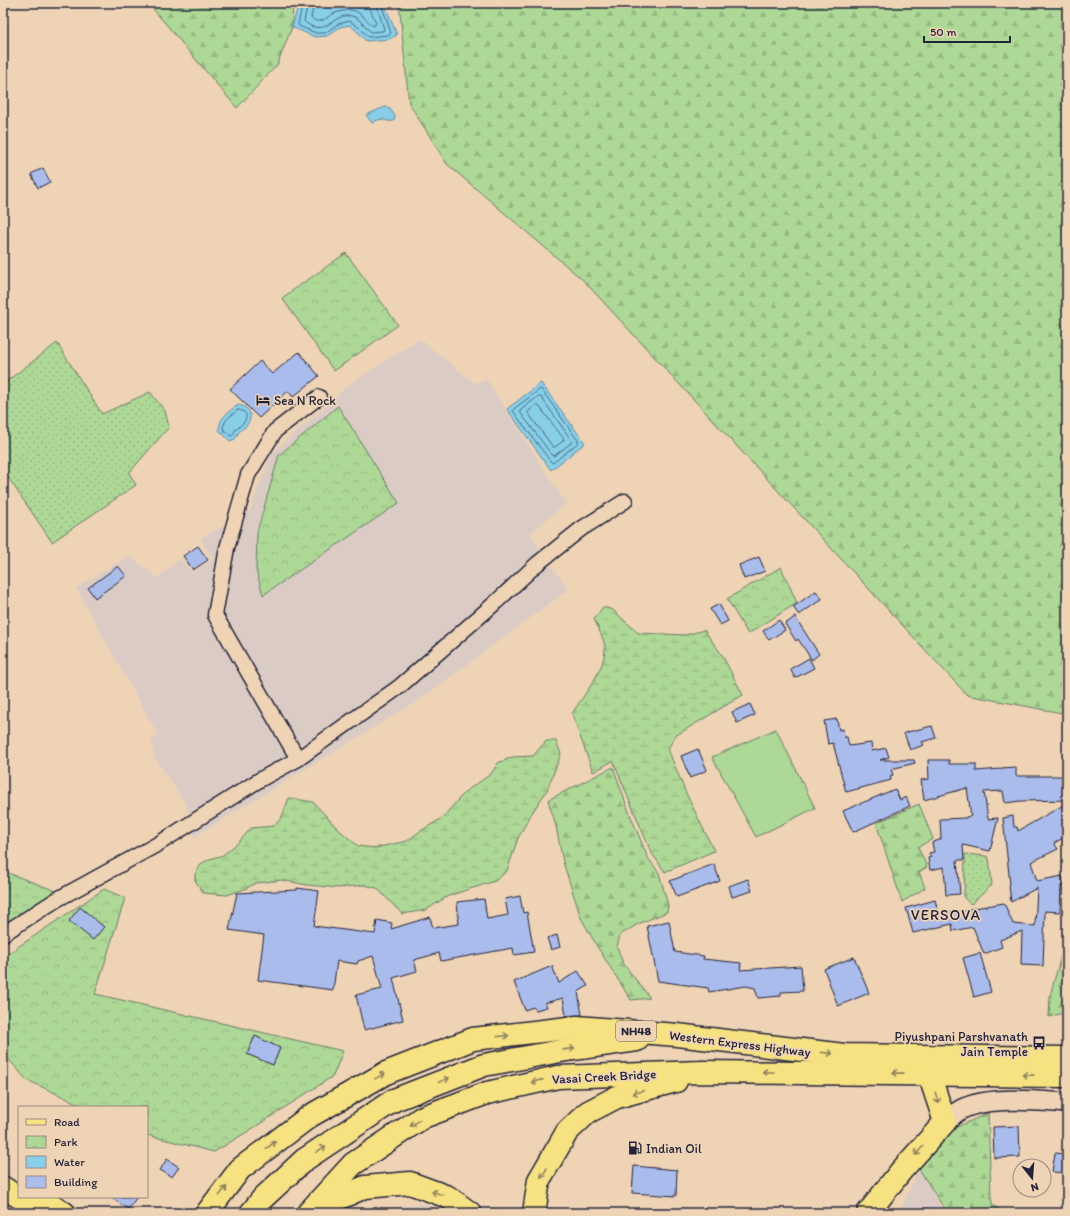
<svg xmlns="http://www.w3.org/2000/svg" width="1070" height="1216" font-family="Itim,sans-serif">
<style>
.built{fill:#daccc5}
.grass{fill:url(#grass-dots);stroke:#687d68}
.forest{fill:url(#forest-firs);stroke:#687d68}
.wetland{fill:url(#wetland-marsh);stroke:#687d68}
.park{fill:url(#park-crowns);stroke:#687d68}
.garden{fill:#add895;stroke:#687d68}
.water{fill:#87cfe8;stroke:#5f8aa3}
.lines{fill:none;stroke-linecap:round;stroke-linejoin:round}
.shore{stroke:#4a6780;stroke-width:1}
.building{fill:#aabceb;stroke:#22223b}
.street-casing{stroke:#22223b;stroke-width:17}
.secondary-casing{stroke:#22223b;stroke-width:22}
.primary-casing{stroke:#22223b;stroke-width:24}
.highway-casing{stroke:#22223b;stroke-width:25}
.street{stroke:#eed3b5;stroke-width:14}
.secondary{stroke:#eed3b5;stroke-width:19}
.primary{stroke:#f7e281;stroke-width:21}
.highway{stroke:#f7e281;stroke-width:22}
.oneway{stroke:#8c825e}
.labels{text-anchor:middle;stroke-width:3.5;stroke-linejoin:round;paint-order:stroke}
.shield{fill:#eed3b5;stroke:#5f5760;stroke-width:1}
.shield-label{font-size:12px;font-weight:bold;fill:#22223b}
.poi-label{font-size:13px;fill:#22223b;stroke:#eed3b5;text-anchor:start}
.street-label{font-size:13px;fill:#22223b;stroke:#eed3b5}
.quarter-label{font-size:15px;letter-spacing:1px;fill:#22223b;stroke:#eed3b5}
</style>
<defs>
<pattern id="grass-dots" width="8" height="8" patternUnits="userSpaceOnUse"><rect width="8" height="8" fill="#add895"/><path d="M2 2h.1M6 6h.1" fill="none" stroke="#95b981" stroke-width="1.8" stroke-linecap="round"/></pattern>
<pattern id="forest-firs" width="22" height="20" patternUnits="userSpaceOnUse"><rect width="22" height="20" fill="#add895"/><path d="M5 1l3.5 6h-7zM16 11l3.5 6h-7z" fill="#95b981"/></pattern>
<pattern id="wetland-marsh" width="20" height="14" patternUnits="userSpaceOnUse"><rect width="20" height="14" fill="#add895"/><path d="M1 5h8M5 5V1M11 12h8M15 12V8" fill="none" stroke="#95b981"/></pattern>
<pattern id="park-crowns" width="20" height="18" patternUnits="userSpaceOnUse"><rect width="20" height="18" fill="#add895"/><path d="M2 6a3 3 0 1 1 6 0M12 15a3 3 0 1 1 6 0" fill="none" stroke="#95b981"/></pattern>
</defs>
<rect width="100%" height="100%" fill="#eed3b5"/>
<filter id="ink" filterUnits="userSpaceOnUse"><feTurbulence type="fractalNoise" baseFrequency=".025" numOctaves="2"/><feDisplacementMap in="SourceGraphic" scale="8" xChannelSelector="R" yChannelSelector="G"/><feConvolveMatrix kernelMatrix="1 2 1 2 8 2 1 2 1" color-interpolation-filters="sRGB"/></filter>
<g filter="url(#ink)">
<g class="built">
<polygon points="420,339 474,383 487,380 566,504 530,533 555,571 569,589 419,700 194,837 186,804 155,758 151,742 158,735 76,588 129,556 158,578 180,559 193,573 213,559 200,539 250,510 271,454 351,383"/>
<polygon points="919,1169 944,1213 899,1213"/>
<polygon points="425,1204 448,1213 357,1213 361,1211"/>
</g>
<g class="grass">
<polygon points="57,343 102,414 150,392 165,411 169,427 129,473 136,485 52,542 3,470 3,384"/>
<polygon points="965,854 986,856 989,858 992,885 971,904 964,898"/>
</g>
<g class="forest">
<polygon points="148,3 293,3 292,27 277,65 237,108"/>
<polygon points="399,3 1067,3 1067,714 967,695 583,280 447,164 409,103"/>
<polygon points="613,767 629,812 648,858 659,873 668,905 667,912 638,924 620,935 617,947 623,963 650,998 631,1000 598,948 581,918 563,862 556,826 548,800"/>
<polygon points="919,804 933,839 918,847 927,867 919,872 925,888 902,902 876,823"/>
<polygon points="1067,934 1067,1012 1049,1017 1050,996"/>
<polygon points="988,1113 991,1196 992,1204 1003,1213 947,1213 919,1169 955,1128"/>
</g>
<g class="wetland">
<path d="M603,607L613,610L638,633L686,635L704,630L722,655L743,695L675,736L668,749L685,791L714,851L665,872L651,852L613,761L593,772L572,714C583,695 605,671 605,648C605,641 597,626 594,619Z"/>
<polygon points="546,741 556,741 561,754 547,790 530,816 518,838 507,871 495,881 448,896 426,910 402,914 377,888 364,885 339,888 307,885 282,880 256,883 245,889 227,895 203,893 195,880 195,874 202,863 210,859 223,855 239,842 251,828 273,826 281,819 289,798 313,802 338,829 358,846 375,848 407,841 419,832 442,818 466,791 491,774 498,763 512,757 533,756"/>
</g>
<g class="park">
<polygon points="346,253 398,325 334,371 282,298"/>
<polygon points="338,406 399,503 263,595 256,570 257,532 279,455"/>
<polygon points="781,567 797,603 748,634 727,599"/>
<polygon points="3,871 56,891 3,925"/>
<polygon points="104,889 125,898 95,994 343,1051 333,1076 255,1127 214,1152 147,1135 147,1107 85,1107 27,1080 3,1053 3,957"/>
</g>
<polygon class="garden" points="776,729 815,808 756,837 712,757"/>
<g class="water">
<polygon points="299,3 384,3 397,35 389,39 366,41 358,32 350,25 340,27 327,36 315,37 292,27"/>
<path d="M385,107L390,109L395,116L394,121C384,123 384,115 372,123L366,115Z"/>
<polygon points="541,383 585,443 551,470 507,409"/>
<path d="M238,405C250,407 255,417 245,427C244,428 242,429 240,431C238,433 236,437 235,439L230,441L219,430C219,418 228,412 238,405Z"/>
</g>
<g class="lines">
<g class="shore">
<polyline points="303,3 298,24 299,26 316,33 325,33 338,24 350,21 361,29 368,37 388,35 391,33 381,3"/>
<path d="M308,3L304,21C305,23 308,24 311,26C329,33 334,13 352,16C360,18 365,27 371,32L383,31L384,29L376,3"/>
<path d="M314,3L311,18C320,25 324,19 333,14C337,12 346,10 351,10C361,11 366,22 374,26L376,23L370,9L369,3"/>
<polygon points="541,389 579,442 553,463 551,462 513,411 514,409"/>
<polygon points="538,397 541,397 572,441 571,443 554,456 552,455 520,412 521,410"/>
<polygon points="537,405 539,406 564,439 563,441 555,447 553,447 528,413 529,411"/>
<path d="M238,410C246,410 249,417 243,423C241,426 238,427 236,429C234,431 234,433 233,435L231,436L223,429C223,420 232,415 238,410Z"/>
</g>
</g>
<g class="building">
<polygon points="43,168 50,182 38,188 31,174"/>
<polygon points="299,352 319,376 293,397 288,391 259,418 230,389 260,361 272,374"/>
<polygon points="198,546 208,560 193,570 183,556"/>
<polygon points="759,557 765,571 744,579 739,565"/>
<polygon points="118,566 126,576 95,598 88,588"/>
<polygon points="816,591 822,599 799,615 793,607"/>
<polygon points="719,604 728,621 720,625 710,609"/>
<polygon points="795,617 819,654 812,660 798,639 796,641 785,624"/>
<polygon points="779,620 785,630 769,640 763,631"/>
<polygon points="809,658 814,668 795,678 790,669"/>
<polygon points="750,704 755,715 737,723 732,712"/>
<polygon points="837,719 839,730 843,729 844,737 847,737 849,746 871,743 872,751 886,748 889,757 880,760 914,760 915,763 891,769 893,775 890,776 891,780 846,792 833,743 828,744 824,721"/>
<polygon points="932,726 936,738 922,742 924,745 910,750 904,733"/>
<polygon points="698,749 707,770 690,778 681,756"/>
<polygon points="928,760 949,760 949,764 976,764 976,771 1001,769 1001,768 1016,767 1016,776 1067,776 1067,800 1020,801 1005,803 1003,791 984,792 988,819 998,818 990,851 963,845 964,860 957,860 960,894 946,895 944,867 930,870 928,858 931,857 929,853 934,852 932,843 941,839 940,819 966,818 966,817 971,816 967,788 924,800 921,780 929,779"/>
<polygon points="895,789 900,800 906,797 910,806 853,832 843,811"/>
<polygon points="1067,803 1067,836 1054,843 1058,849 1031,862 1037,881 1062,876 1064,886 1061,886 1060,912 1045,911 1043,966 1021,965 1022,931 1000,940 1002,947 984,954 973,927 953,931 952,924 913,933 906,908 935,900 939,915 961,911 961,913 969,909 1004,903 1013,924 1035,926 1037,888 1011,902 1009,885 1010,884 1003,818 1013,816 1014,827 1017,827 1018,831"/>
<polygon points="714,864 720,881 677,897 670,881"/>
<polygon points="748,879 752,891 732,897 729,886"/>
<polygon points="297,888 319,891 314,926 375,934 377,920 392,923 391,929 430,917 433,928 459,924 457,902 484,899 487,919 508,915 505,899 520,896 523,913 527,912 534,952 514,955 513,948 441,961 439,953 414,960 417,971 393,978 403,1020 364,1030 356,995 382,989 373,956 358,961 357,964 337,961 333,990 258,980 264,935 229,930 237,893 297,890"/>
<polygon points="80,907 104,927 93,940 69,921"/>
<polygon points="669,921 675,952 704,956 703,959 741,963 740,970 801,966 803,991 781,992 781,996 758,998 755,988 746,986 709,992 708,988 658,981 647,926"/>
<polygon points="557,935 560,947 551,950 547,938"/>
<polygon points="980,953 991,992 974,997 963,958"/>
<polygon points="854,957 869,993 838,1006 824,969"/>
<polygon points="552,966 559,983 578,971 588,986 578,992 582,1015 566,1016 563,998 545,1003 547,1007 536,1010 533,1007 525,1010 514,982"/>
<polygon points="255,1036 280,1048 273,1065 247,1054"/>
<polygon points="1019,1126 1020,1157 994,1158 993,1127"/>
<polygon points="1055,1153 1067,1154 1067,1173 1052,1172"/>
<polygon points="167,1159 179,1167 172,1177 160,1170"/>
<polygon points="634,1166 677,1170 676,1196 632,1193"/>
<polygon points="110,1197 137,1197 128,1209"/>
</g>
<g class="lines">
<g class="street-casing">
<g id="street">
<polyline points="298,759 215,615 227,548 248,475 275,431 319,397"/>
<polyline points="3,934 56,900 158,844 261,779 298,759 399,687 495,603 537,564 581,529 625,501"/>
</g>
</g>
<g class="secondary-casing">
<path id="secondary" d="M945,1122C949,1119 953,1115 957,1112C982,1095 1037,1101 1067,1103"/>
</g>
<g class="primary-casing">
<g id="primary">
<polyline points="3,1187 42,1213"/>
<polyline points="41,1197 65,1213"/>
</g>
</g>
<g class="highway-casing">
<g id="highway">
<polyline points="317,1208 365,1187 410,1183 448,1197 470,1213"/>
<polyline points="207,1213 240,1169 310,1116 386,1073 473,1039 577,1027 677,1035 844,1055 1067,1058"/>
<polyline points="251,1213 263,1198 304,1160 394,1100 484,1065 566,1050 637,1040"/>
<polyline points="308,1213 353,1164 423,1117 487,1093 558,1077 702,1072 1067,1076"/>
<polyline points="534,1213 539,1180 567,1132 588,1112 617,1097 676,1081"/>
<polyline points="868,1213 901,1171 945,1122 929,1074"/>
</g>
</g>
<use href="#street" class="street"/>
<use href="#secondary" class="secondary"/>
<use href="#primary" class="primary"/>
<use href="#highway" class="highway"/>
</g>
<defs><path id="oneway-shaft" d="M-6 0H5M1.5-3L5.5 0L1.5 3" fill="none" stroke-width="1.6" stroke-linecap="round" stroke-linejoin="round"/></defs>
<g class="oneway">
<use href="#oneway-shaft" transform="translate(503 1036) rotate(-7)"/>
<use href="#oneway-shaft" transform="translate(569 1049) rotate(-8)"/>
<use href="#oneway-shaft" transform="translate(827 1053) rotate(7)"/>
<use href="#oneway-shaft" transform="translate(768 1072) rotate(-180)"/>
<use href="#oneway-shaft" transform="translate(898 1073) rotate(-179)"/>
<use href="#oneway-shaft" transform="translate(1028 1075) rotate(-179)"/>
<use href="#oneway-shaft" transform="translate(380 1076) rotate(-29)"/>
<use href="#oneway-shaft" transform="translate(444 1080) rotate(-22)"/>
<use href="#oneway-shaft" transform="translate(537 1081) rotate(167)"/>
<use href="#oneway-shaft" transform="translate(638 1092) rotate(165)"/>
<use href="#oneway-shaft" transform="translate(937 1098) rotate(72)"/>
<use href="#oneway-shaft" transform="translate(415 1123) rotate(146)"/>
<use href="#oneway-shaft" transform="translate(271 1145) rotate(-37)"/>
<use href="#oneway-shaft" transform="translate(321 1149) rotate(-34)"/>
<use href="#oneway-shaft" transform="translate(919 1151) rotate(132)"/>
<use href="#oneway-shaft" transform="translate(544 1173) rotate(121)"/>
<use href="#oneway-shaft" transform="translate(223 1191) rotate(-52)"/>
<use href="#oneway-shaft" transform="translate(437 1193) rotate(-160)"/>
</g>
</g>
<defs>
<g id="hotel-bare" transform="scale(1.08)"><path d="M-6-4.5h1.5V1H6V5H4.5V3h-9V5H-6ZM-4 0a1.8 1.8 0 1 1 3.6 0ZM.5 0V-2.5h3Q6-2.5 6 0Z" fill="#22223b" stroke="#eed3b5" stroke-width="2.5" paint-order="stroke"/></g>
<g id="bus-bare" transform="scale(1.08)"><path d="M-5-6H5V4H4V6H2V4H-2V6H-4V4H-5ZM-3.5-4V0h7V-4ZM-3.5 1.2v1.5H-2V1.2ZM2 1.2v1.5H3.5V1.2Z" fill="#22223b" stroke="#eed3b5" stroke-width="2.5" paint-order="stroke"/></g>
<g id="fuel-bare" transform="scale(1.08)"><path d="M-5.5-6h7V0h2V4h1.3V-2.5L3-4.5l.8-.8L6-3V5H2.5V1h-1V6h-7ZM-4.2-4.7v3.2H.2V-4.7Z" fill="#22223b" stroke="#eed3b5" stroke-width="2.5" paint-order="stroke"/></g>
</defs>
<g fill-rule="evenodd">
<use href="#hotel-bare" x="263" y="400"/>
<use href="#bus-bare" x="1039" y="1043"/>
<use href="#fuel-bare" x="635" y="1148"/>
</g>
<g class="labels">
<rect class="shield" x="616" y="1021" width="40" height="20" rx="3"/>
<g class="shield-label">
<text x="636" y="1035">NH48</text>
</g>
<g class="poi-label">
<text x="274" y="405">Sea N Rock</text>
<text x="1028" y="1041" text-anchor="end">Piyushpani Parshvanath<tspan x="1028" dy="15">Jain Temple</tspan></text>
<text x="646" y="1153">Indian Oil</text>
</g>
<g class="street-label">
<text transform="translate(740 1043) rotate(7)" y="5">Western Express Highway</text>
<text transform="translate(604 1076) rotate(-3)" y="5">Vasai Creek Bridge</text>
</g>
<g class="quarter-label">
<text x="946" y="920">VERSOVA</text>
</g>
</g>
<rect width="1070" height="1216" fill="none" stroke="#eed3b5" stroke-width="16"/>
<rect x="8" y="8" width="1054" height="1200" fill="none" stroke="#22223b" stroke-width="1.5" filter="url(#ink)"/>
<rect x="18" y="1106" width="130" height="92" fill="#eed3b5" stroke="#9c8c84"/>
<rect x="26" y="1119" width="20" height="6" fill="#f7e281" stroke="#9c8c84"/>
<text x="54" y="1126" font-size="12" fill="#22223b">Road</text>
<rect x="26" y="1136" width="20" height="12" fill="url(#park-crowns)" stroke="#9c8c84"/>
<text x="54" y="1146" font-size="12" fill="#22223b">Park</text>
<rect x="26" y="1156" width="20" height="12" fill="#87cfe8" stroke="#9c8c84"/>
<text x="54" y="1166" font-size="12" fill="#22223b">Water</text>
<rect x="26" y="1176" width="20" height="12" fill="#aabceb" stroke="#9c8c84"/>
<text x="54" y="1186" font-size="12" fill="#22223b">Building</text>
<g transform="translate(1032 1178) rotate(163)"><circle r="19" fill="#eed3b5" stroke="#9c8c84"/>
<path d="M0-3L7 15L0 10L-7 15Z" fill="#22223b"/>
<text y="-6" font-size="11" font-weight="bold" text-anchor="middle" fill="#22223b">N</text>
</g>
<path d="M924 36v6h86v-6" fill="none" stroke="#22223b" stroke-width="2"/>
<text x="930" y="36" font-size="12" fill="#22223b" stroke="#eed3b5" stroke-width="3" paint-order="stroke">50 m</text>
</svg>
